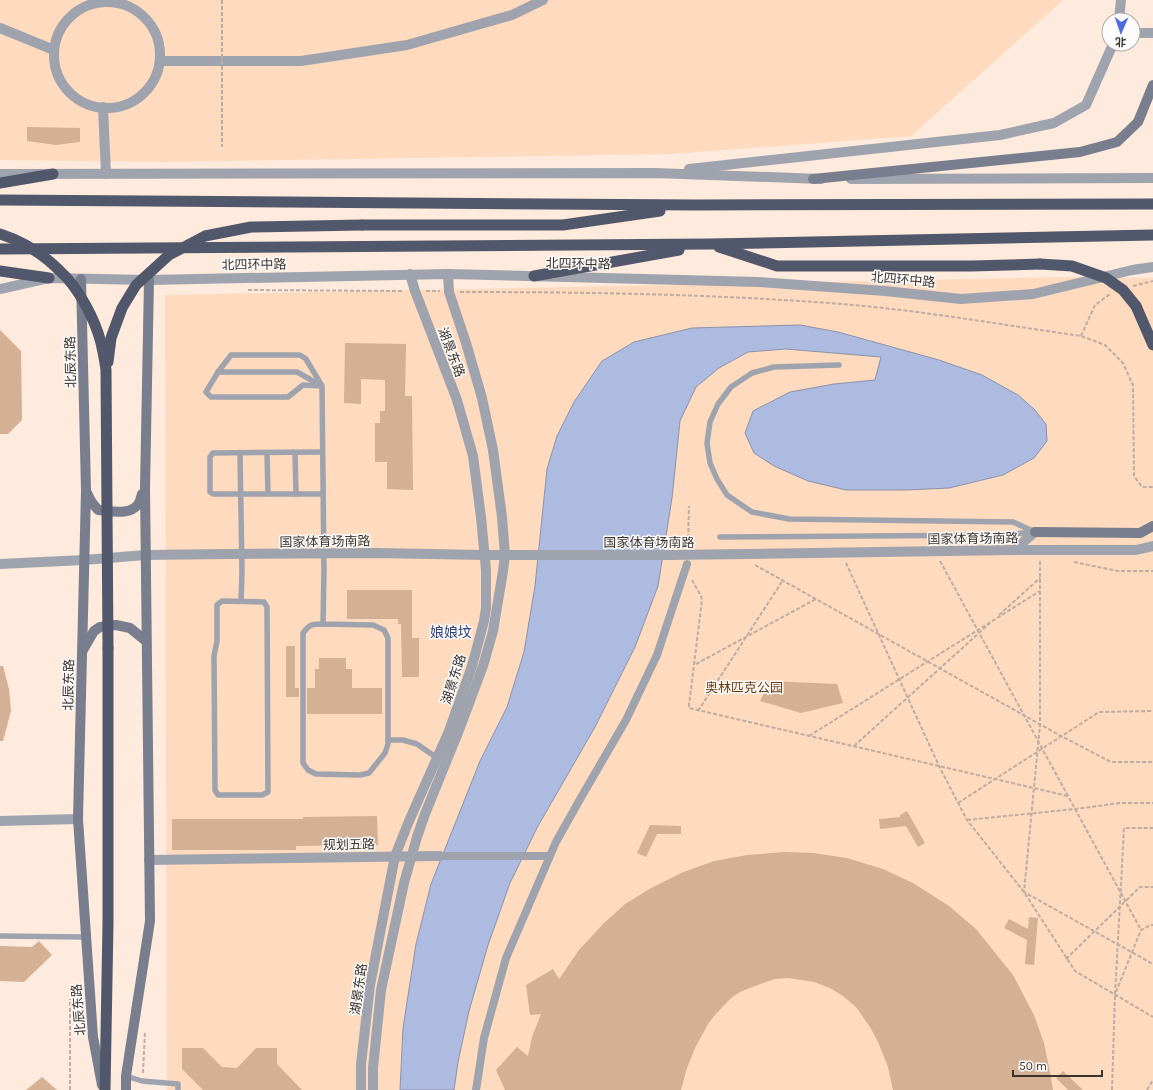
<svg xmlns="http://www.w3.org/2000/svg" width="1153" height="1090" font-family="Karla,'Noto Sans SC',sans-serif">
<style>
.green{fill:#fedabe}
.water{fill:#adbbe1;stroke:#8b92aa}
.building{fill:#d4b094}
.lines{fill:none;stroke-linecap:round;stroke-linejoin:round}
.path{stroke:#bdada2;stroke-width:2;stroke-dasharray:4 2;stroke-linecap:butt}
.service{stroke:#9fa3ad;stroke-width:5.5}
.pedestrian{stroke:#9fa3ad;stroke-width:8}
.minor{stroke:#9fa3ad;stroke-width:10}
.tertiary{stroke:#9fa3ad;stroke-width:10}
.secondary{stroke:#787e8d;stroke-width:10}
.trunk{stroke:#52586c;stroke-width:11}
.path-bridge{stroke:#bdada2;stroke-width:2;stroke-dasharray:4 2;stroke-linecap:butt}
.trunk-bridge{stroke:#52586c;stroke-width:11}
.labels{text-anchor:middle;stroke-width:3;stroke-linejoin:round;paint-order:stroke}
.street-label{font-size:13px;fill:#3b322b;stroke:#fcfcfc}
.park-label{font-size:13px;fill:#6a3b0e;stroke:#fcfcfc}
.neighbourhood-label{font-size:14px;fill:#32447e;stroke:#fcfcfc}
</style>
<rect width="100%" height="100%" fill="#feebdd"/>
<g class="green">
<polygon points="0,0 1063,0 911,136 671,154 164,162 0,160"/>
<polygon points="1070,277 1153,278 1153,1090 167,1090 165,295"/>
</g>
<polygon class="water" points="800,325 838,332 939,360 982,375 1018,395 1034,409 1046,424 1047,441 1034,458 1003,475 949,488 907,490 846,490 808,481 774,466 754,453 745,433 753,411 790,392 834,384 875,380 881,357 786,349 748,352 719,368 696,387 680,421 672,498 658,586 635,647 595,727 538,826 510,883 488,945 469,1011 458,1062 454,1090 400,1090 403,1028 416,944 431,884 480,761 507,707 524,652 535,586 547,469 557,436 574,402 602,361 634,342 692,328"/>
<g class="building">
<polygon points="27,127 80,128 80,142 56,145 27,141"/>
<polygon points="0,330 21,351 22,420 8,434 0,434"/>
<polygon points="345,343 406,344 405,396 412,396 413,490 387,489 387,462 375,462 375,423 380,423 380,411 385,411 385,380 361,379 361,404 344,403"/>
<polygon points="347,590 412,590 412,638 419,638 419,677 402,677 401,624 398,624 398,619 347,619"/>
<polygon points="286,646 295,646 295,688 299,688 299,697 286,697"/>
<polygon points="319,658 346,658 346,669 352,669 352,688 382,688 382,714 307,714 307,688 315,688 315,669 319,669"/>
<polygon points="0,666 3,666 9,689 11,711 3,741 0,741"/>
<polygon points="770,681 837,684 843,703 801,713 760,701"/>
<polygon points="907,811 925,843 918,847 906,826 880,829 879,819 900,817 900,815"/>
<polygon points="377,816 378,845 296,846 296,850 172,850 172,819 303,819 303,817"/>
<polygon points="650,825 681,826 681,834 657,834 646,857 637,853"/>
<polygon points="785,852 813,853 847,858 883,869 913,883 949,906 976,929 1013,975 1034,1015 1044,1043 1051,1077 1053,1090 893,1090 888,1067 878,1042 870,1027 856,1007 843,996 830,988 814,982 788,978 775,979 752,987 740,992 731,998 715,1015 708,1024 695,1048 687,1068 681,1090 505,1090 496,1070 517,1047 528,1056 532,1037 541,1014 530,1015 526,985 553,969 559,979 579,950 603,924 625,904 653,887 681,873 714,861 747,855"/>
<polygon points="1029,917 1038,918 1034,965 1025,964 1027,940 1004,928 1009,919 1028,929"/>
<polygon points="39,941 52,955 24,982 0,981 0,946 32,947"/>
<polygon points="182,1048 203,1048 222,1067 237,1068 256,1048 277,1048 277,1064 302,1090 203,1090 182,1069"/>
<polygon points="1063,1071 1083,1090 1068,1090 1056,1078"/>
<polygon points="42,1077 57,1090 26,1090"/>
</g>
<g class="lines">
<g class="path">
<polyline points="1133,286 1153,281"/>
<polyline points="248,290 404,291"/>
<polyline points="426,291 440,291"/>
<path d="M460,292C583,292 706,294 829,303C913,309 997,324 1081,336L1105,345L1123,363L1133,385L1134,476L1142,487H1153"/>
<polyline points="1081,336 1095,305 1110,294"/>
<polyline points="688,544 689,506"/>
<polyline points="940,561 1141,930"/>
<polyline points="1040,561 1040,725 1024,892 1153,964"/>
<polyline points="1074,562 1118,571 1153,571"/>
<polyline points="846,563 939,766 967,820 1024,892 1075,971 1153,1017"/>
<polyline points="755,565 1061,736 1111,762 1153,762"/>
<polyline points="692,580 701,596 702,600 689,705 689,708 1068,796"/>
<polyline points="999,615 1040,578"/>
<polyline points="696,664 816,599"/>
<polyline points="698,711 783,580"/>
<polyline points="809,736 1040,591"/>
<polyline points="854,746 990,623"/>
<polyline points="958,803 1099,712 1153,711"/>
<polyline points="967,820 1075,809 1120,803 1153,803"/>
<polyline points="1066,959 1140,887 1153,887"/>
<polyline points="1116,992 1141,930 1151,925 1153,925"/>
<polyline points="143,1073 145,1031"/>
<polyline points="70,1090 70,999"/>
<polyline points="1112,1090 1115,995 1124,828 1153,828"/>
<polyline points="1147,1090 1153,1080"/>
</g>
<g class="service">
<polyline points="839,365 774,367 752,373 731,387 718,404 710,422 707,443 710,463 717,479 727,495 752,512 789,519 1013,522 1035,532"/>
<polyline points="218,372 297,372 320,385"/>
<path d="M322,386L303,385L288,397H211L206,392L218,372L231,355H300L306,359L322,386L324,571L323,624C312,624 310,624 303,633V763L308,770L316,774L360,775L369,773L385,753L388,744V638L384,630L373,625L323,624"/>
<polyline points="322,452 213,453 210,457 210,492 213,494 323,494"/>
<polyline points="240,453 242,572 241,601"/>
<polyline points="267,453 268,494"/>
<polyline points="295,453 296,494"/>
<polyline points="720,537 1005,535 1033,532"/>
<polygon points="222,601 264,602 267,607 268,792 262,795 218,795 215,790 214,656 217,641 217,605"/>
<polyline points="388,740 403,740 417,744 437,758"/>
<polyline points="0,936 85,937"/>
<polyline points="126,1076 142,1081 178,1084 178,1090"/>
</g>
<g class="pedestrian">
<polyline points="440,856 549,856"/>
<polyline points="476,1090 484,1038 506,958 556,842 579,801 626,720 657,655 687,564"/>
</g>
<g class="minor">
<circle cx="107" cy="55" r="53"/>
<polyline points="0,28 54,50"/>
<polyline points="160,61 301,61 407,45 512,15 543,0"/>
<polyline points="103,107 106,174"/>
<polyline points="0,564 84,560"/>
<polyline points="0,821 78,819"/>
<polyline points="149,860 440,856"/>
</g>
<g class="tertiary">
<polyline points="1119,20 1121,0"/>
<polyline points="1133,33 1153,33"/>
<polyline points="689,169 1000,135 1054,123 1086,105 1113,44"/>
<polyline points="0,174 655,173 821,179"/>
<polyline points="851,179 1153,178"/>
<polyline points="0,289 49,278 149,280 448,274 759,282 885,291 961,299 1033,294 1132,270 1153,267"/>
<polyline points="1014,550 1035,532"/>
<polyline points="84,560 145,555 225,554 377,553 484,555 670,555 1014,550 1136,550 1153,546"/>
<polyline points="361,1090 361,1064 370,985 395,856 409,821 449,731 472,666 484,621 486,608 486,570 481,517 473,456 457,400 415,291 410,274"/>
<polyline points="373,1090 373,1068 381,990 404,883 417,837 425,814 459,730 483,666 493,631 503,571 505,555 502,517 493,450 482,398 466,343 449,292 448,274"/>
</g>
<g class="secondary">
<polyline points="813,179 1080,152 1117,142 1138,122 1153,85"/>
<polyline points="81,279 86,491 78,819 93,1037 102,1085"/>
<path d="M86,491L91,501L98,510C111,511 131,516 139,503C140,501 141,497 142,494"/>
<polyline points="1035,532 1140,533 1153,526"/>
<polyline points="83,650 94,631 100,627 116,625 130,628 146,641"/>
<polyline points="126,1090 126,1076 150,921 145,488 149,280"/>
</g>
<g class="trunk">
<polyline points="0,183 53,174"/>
<polyline points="0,200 696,205 1153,204"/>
<polyline points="362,225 563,225 660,211"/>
<polyline points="719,247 777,266 972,266 1040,264"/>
<polyline points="0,249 710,244 1153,235"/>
<polyline points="0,271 49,278"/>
<polyline points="534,276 679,250"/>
<polyline points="1136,306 1153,345"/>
<polyline points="105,1090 108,923 108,648"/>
</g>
<polyline class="path-bridge" points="222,0 222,147"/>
<g class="trunk-bridge">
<path d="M0,234C22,241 44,255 60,271C78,287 95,319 101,343C103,352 105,361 106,370L108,648"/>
<polyline points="1040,264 1072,266 1106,278 1123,290 1136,306"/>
<polyline points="108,362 111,338 122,308 136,285 169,255 205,236 251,227 362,225"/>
</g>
</g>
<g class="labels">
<g class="street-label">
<text transform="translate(578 263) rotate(1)" y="5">北四环中路</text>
<text transform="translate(254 264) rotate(-1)" y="5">北四环中路</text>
<text transform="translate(903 279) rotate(5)" y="5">北四环中路</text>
<text transform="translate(452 352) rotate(69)" y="5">湖景东路</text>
<text transform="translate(70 362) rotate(-91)" y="5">北辰东路</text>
<text transform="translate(973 538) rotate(-1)" y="5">国家体育场南路</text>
<text transform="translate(325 541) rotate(-1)" y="5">国家体育场南路</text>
<text x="649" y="547">国家体育场南路</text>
<text transform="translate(453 679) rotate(-72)" y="5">湖景东路</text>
<text transform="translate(68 685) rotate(-89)" y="5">北辰东路</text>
<text transform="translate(349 844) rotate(-1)" y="5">规划五路</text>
<text transform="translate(358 989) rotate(-82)" y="5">湖景东路</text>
<text transform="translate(78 1010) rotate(-95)" y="5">北辰东路</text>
</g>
<g class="park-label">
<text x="744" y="692">奥林匹克公园</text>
</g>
<g class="neighbourhood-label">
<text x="451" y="637">娘娘坟</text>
</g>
</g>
<g transform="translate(1121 32) rotate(182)"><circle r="19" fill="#fcfcfc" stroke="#afaba8"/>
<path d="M0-3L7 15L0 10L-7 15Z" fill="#4d6bdf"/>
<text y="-6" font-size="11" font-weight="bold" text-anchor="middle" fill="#3b322b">北</text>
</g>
<path d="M1013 1070v6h89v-6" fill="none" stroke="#3b322b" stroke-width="2"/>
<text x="1019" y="1070" font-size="12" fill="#3b322b" stroke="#fcfcfc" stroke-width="3" paint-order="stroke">50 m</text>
</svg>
